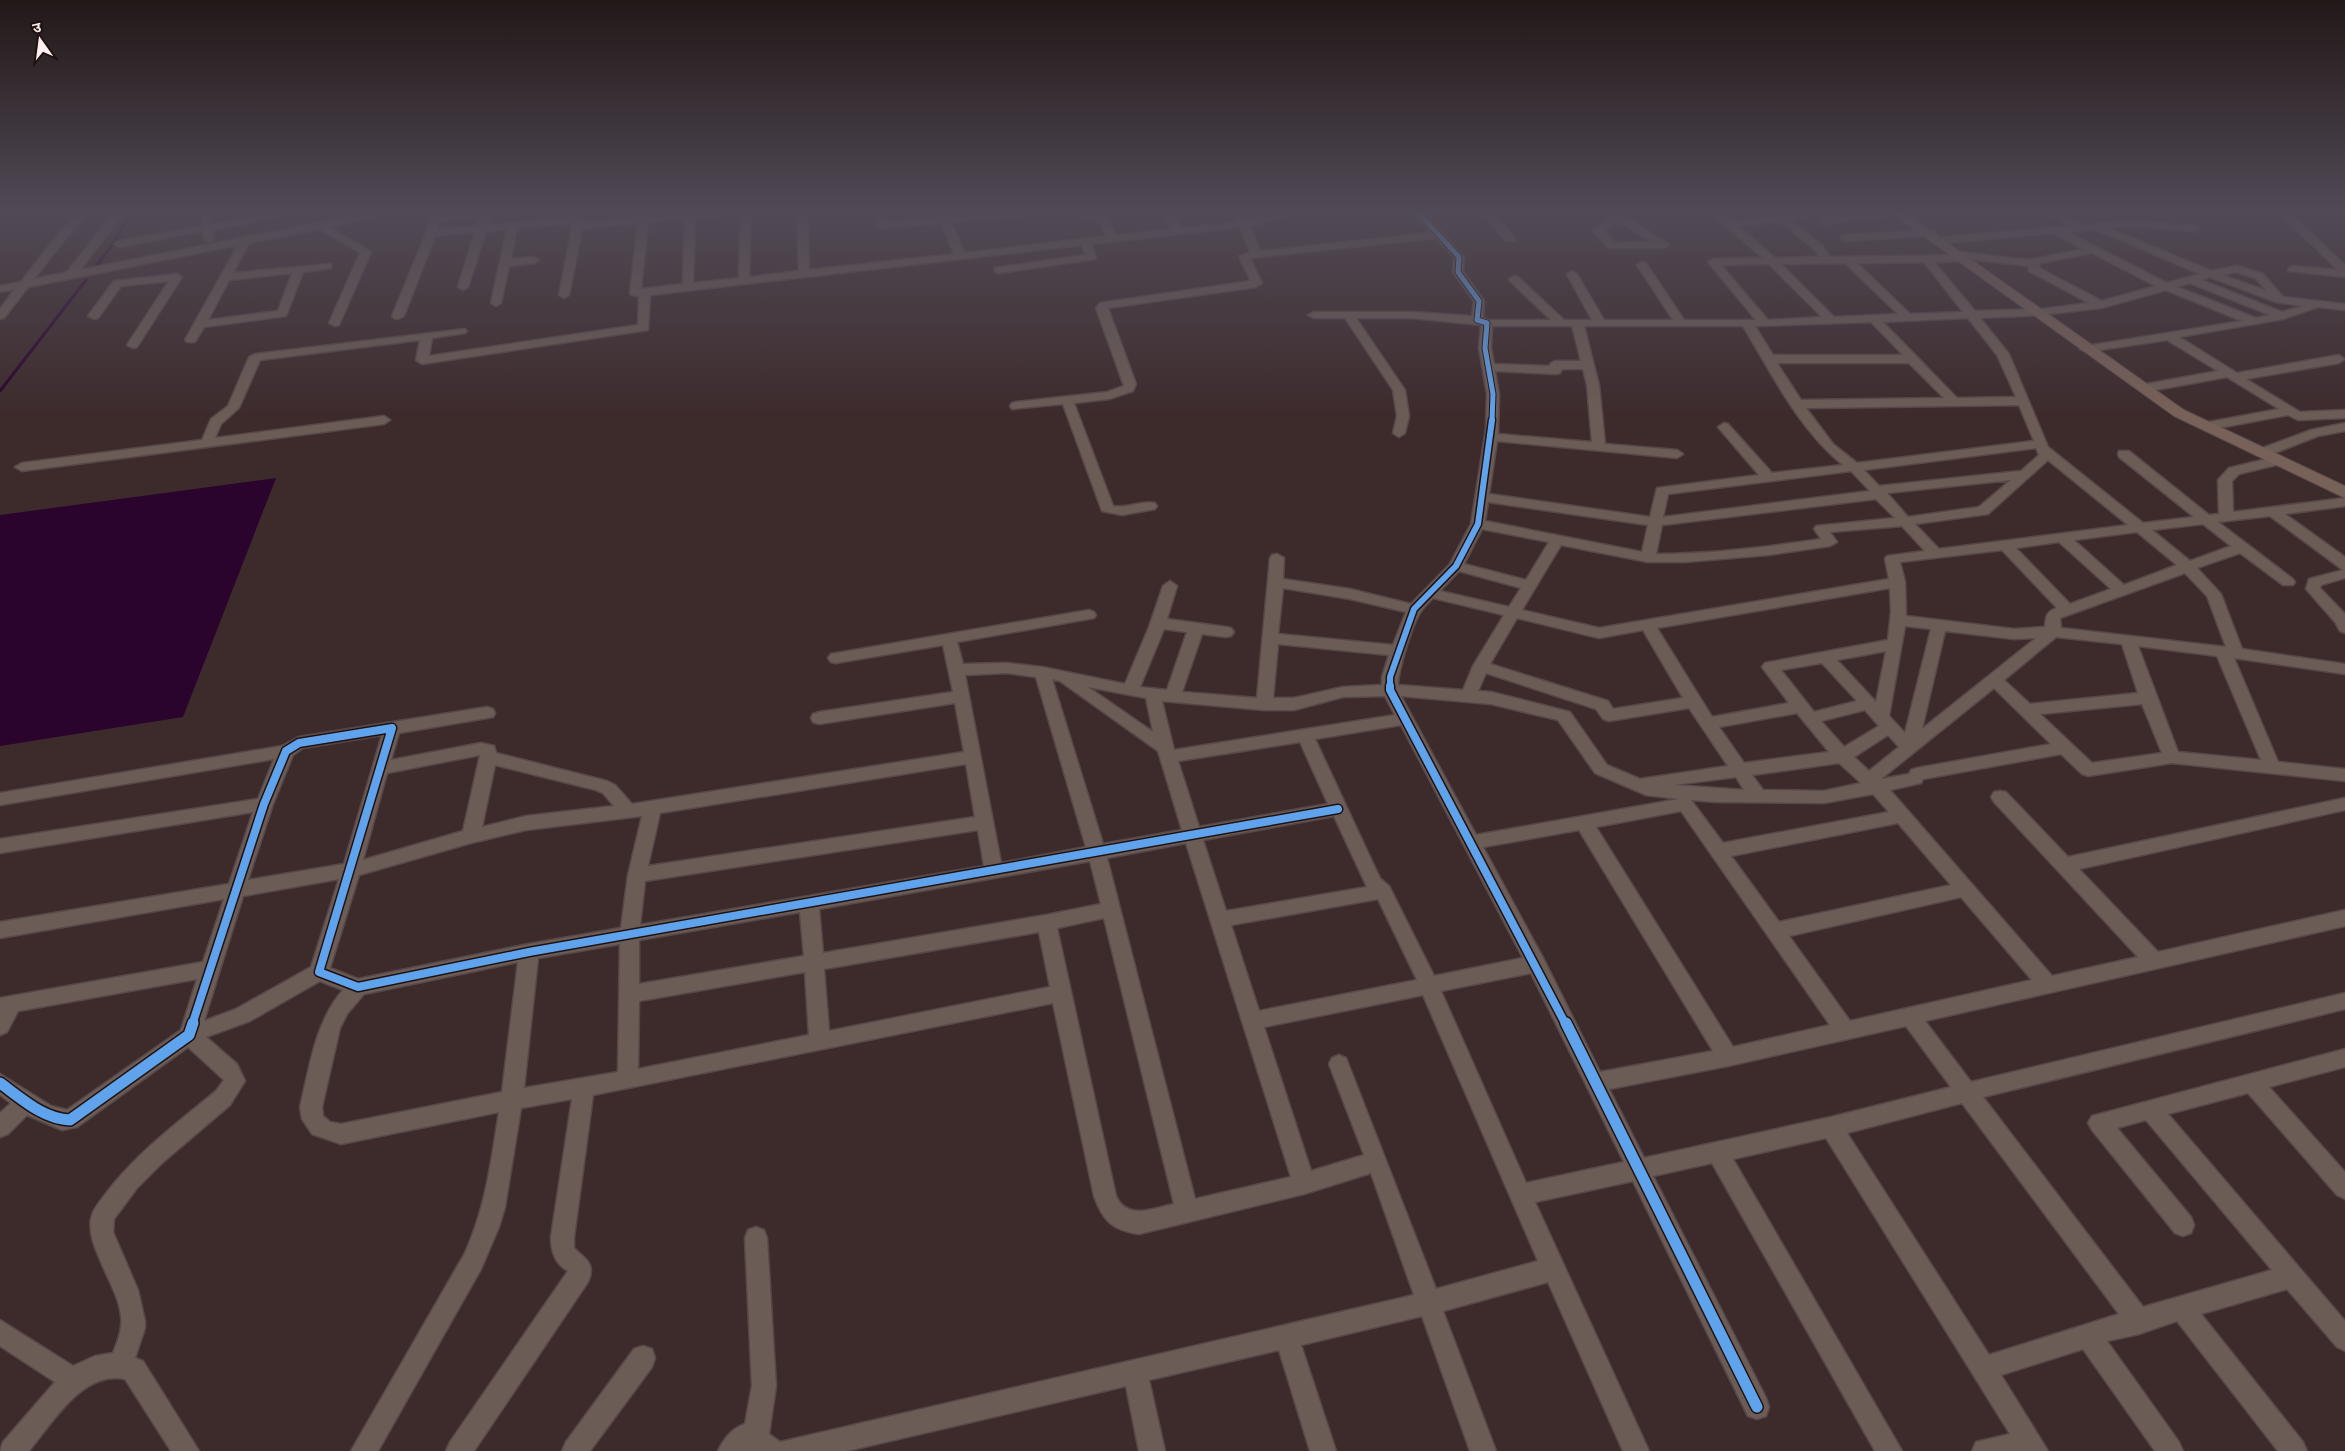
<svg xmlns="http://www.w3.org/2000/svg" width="2345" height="1451" font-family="'Roboto Condensed','Noto Sans Devanagari',sans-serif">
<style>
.water{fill:#2b042d}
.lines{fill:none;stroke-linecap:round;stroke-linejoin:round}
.stream{stroke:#2b042d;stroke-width:3}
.minor-casing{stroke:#564849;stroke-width:3}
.major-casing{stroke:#564849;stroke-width:2}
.minor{fill:#6c5c56;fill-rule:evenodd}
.major{fill:#786158;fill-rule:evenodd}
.cycleway-far3-casing{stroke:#211212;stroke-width:7}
.cycleway-far2-casing{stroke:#211212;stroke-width:9}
.cycleway-far1-casing{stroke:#211212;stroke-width:11}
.cycleway-casing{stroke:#211212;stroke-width:14}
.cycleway-far3{stroke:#60a3ed;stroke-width:5}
.cycleway-far2{stroke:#60a3ed;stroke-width:6}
.cycleway-far1{stroke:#60a3ed;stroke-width:8}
.cycleway{stroke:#60a3ed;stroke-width:11}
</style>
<rect width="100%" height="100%" fill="#3d2b2c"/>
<polygon class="water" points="276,478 183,717 0,746 0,515"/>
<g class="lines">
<g class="stream">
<polyline points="95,268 115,241 132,210"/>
<polyline points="0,391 86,280"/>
</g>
<g class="minor-casing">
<g id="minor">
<path d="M81,210H92L66,238L34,279L67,272L116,210H126L80,270L382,210H404L330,227L371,252L339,325L335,326L329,323L360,253L320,229L249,243L233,273L331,264V268L303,272L286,316L204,327L195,342H187L185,340L238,245L28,287L4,318L0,319V309L15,289L0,292V286L21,282L58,234ZM292,273L278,311L208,320L229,280Z"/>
<polygon points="201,210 211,210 212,224 285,210 308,210 213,230 214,239 209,242 204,239 203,231 119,247 114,244 119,241 203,226"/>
<path d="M430,210H440L439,215L492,210L487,225L579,216L584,219L583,222L685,213V210H751L749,277L799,271L797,210H807L809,270L954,254L942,223L882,228L877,225L876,210H886L887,222L1013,210H1056L1051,213L952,222L964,253L1107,236L1099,222L1058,210H1076L1107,218L1117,235L1172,229L1161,210H1171L1181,228L1238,222L1231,210H1241L1247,220L1280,210H1290L1286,216L1250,226L1260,251L1431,233L1411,210H1422L1464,257L1463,272L1484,301L1483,318L1488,320H1551L1510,281L1509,279L1514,276L1518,277L1564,320H1592L1567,274L1572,271L1577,274L1604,320H1673L1637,265L1642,262L1646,263L1684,320H1756L1708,262L1713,259L1763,258L1708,210H1719L1732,221L1809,213V217L1790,220L1822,245L1830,257L1957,255L1962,252L2029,260L2083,249L2053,233L1936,244L1931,241L1936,238L2068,226L2043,210H2056L2081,225L2130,220L2199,226L2200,228L2195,231L2130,226L2109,228L2211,271L2237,266L2263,274L2283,297L2345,304V310L2318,307L2283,319L2179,337L2237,373L2339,355L2345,359L2339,363L2246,379L2300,412L2345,410V418L2298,420L2288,415L2213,429L2207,425L2209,422L2279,409L2227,377L2150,391L2146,390L2144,387L2146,384L2218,371L2167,340L2086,352L2080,349L2086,346L2242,321L2166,290L2101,308L2042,315L1980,318L2009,354L2048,447L2143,523L2194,517L2119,457L2118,454L2119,451H2129L2209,515L2219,514L2218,480L2229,468L2279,456L2285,460L2284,463L2239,474L2232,481L2233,512L2345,498V506L2285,514L2345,557V578L2321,585L2320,588L2345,614V633L2340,631L2335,622L2306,589L2309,579L2343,570L2270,516L2218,522L2293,579L2295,582L2293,585H2283L2240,553L2197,568L2221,594L2242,649L2345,664V674L2234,658L2278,762L2345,769V781L2172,763L2088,776L2082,774L2061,754L1923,779L1921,783L1890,790L2052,976L2138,957L1994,802L1991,797L1994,792L2000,791L2006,792L2068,857L2345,798V810L2079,869L2158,952L2345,910V926L1925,1021L1971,1082L2345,993V1009L1983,1097L2143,1307L2272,1270L2146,1120L2117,1128L2191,1217L2194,1225L2191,1233L2183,1236L2175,1233L2092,1130L2088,1123L2092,1116L2345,1049V1067L2269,1087L2345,1172V1199L2337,1195L2248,1093L2168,1114L2345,1321V1351L2337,1347L2287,1289L2201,1314L2303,1442L2307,1451H2278L2177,1321L2139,1334L2107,1341L2179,1442L2183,1451H2155L2083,1349L2001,1375L2048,1451H1972L1976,1442L2010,1434L1826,1138L1733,1159L1902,1451H1875L1712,1163L1653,1176L1766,1398L1769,1407L1766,1416L1757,1419L1748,1416L1633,1181L1535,1202L1649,1451H1623L1548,1282L1443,1311L1496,1451H1470L1422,1316L1301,1345L1336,1451H1310L1279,1350L1149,1380L1165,1451H1139L1126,1386L847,1451H718C724,1438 733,1428 745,1424L752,1386L745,1238L748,1230L756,1227L764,1230L767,1238L776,1386L769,1434L780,1442L1414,1295L1371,1173L1304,1194L1139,1234C1112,1230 1103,1221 1094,1196L1053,1003L593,1095L574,1237V1248C586,1260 596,1263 588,1282L474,1451H446L450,1442L568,1271C555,1264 551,1252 551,1237L572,1099L521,1108L505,1207L499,1227L481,1269L378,1451H351L465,1253C486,1206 491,1162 499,1112L341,1144L312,1134L302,1119L300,1107C310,1066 315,1022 343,990L320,981L250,1021L206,1037L237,1064L245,1081L230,1105L162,1163L137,1188L114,1219L113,1232L138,1290L145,1321V1328L135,1358L143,1361L199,1451H171L125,1379C83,1370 53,1422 29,1451H0L3,1442L55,1382L0,1346V1320L73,1366L95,1356L113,1353C116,1345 120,1336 121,1327C124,1305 109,1282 101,1262C95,1248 87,1230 92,1215C95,1206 102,1199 107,1192C137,1153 177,1123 216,1091L224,1080L188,1047L77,1127L62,1130L27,1115L8,1134L0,1137V1113L11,1103L0,1095V1074L51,1106L67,1110L181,1030L197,979L18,1011L7,1032L0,1035V998L203,962L224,899L0,938V922L229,884L253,812L0,853V839L258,799L274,759L0,805V793L282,746L299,737L487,707L493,709L495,713L493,717L399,733L391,760L481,743L494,746L496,753L607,781L615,785L632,804L964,752L955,703L819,724L813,722L811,718L813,714L819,712L953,692L943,645L836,663L831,662L828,658L831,654L1089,610L1094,612L1096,615L1094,618L957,642L963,664L1007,663L1042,667L1125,684L1149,627L1163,586L1170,581L1177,586L1167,619L1226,627L1231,628L1234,632L1231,636L1226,637L1202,634L1182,692L1257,698L1270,558L1272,555L1277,554L1284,558L1283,579L1350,589L1411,604L1450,564L1471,524L1486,429L1487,394L1479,348L1481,325L1412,318H1356L1405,390L1409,416L1405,433L1399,437L1393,433L1397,416L1393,390L1345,318H1314L1308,315L1314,312H1412L1472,316L1474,301L1453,272L1454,257L1436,238L1250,258L1262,283L1256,287L1108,308L1136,384L1133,391L1109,399L1074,403L1113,506C1127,509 1141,500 1155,503L1157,506L1155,509L1122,515L1102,511L1063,404L1012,409L1010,406L1012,403L1016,402L1107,392L1124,386L1096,308L1100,303L1251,281L1239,256L1250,252L1240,227L1092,244L1096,257L1095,259L999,273L995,272V268L1085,255L1082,245L650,295L648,330L422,364L416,360L420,340L260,360L239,408L221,424L215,438L384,416L390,420L384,424L22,471L15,467L22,463L202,440L211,419L228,406L249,357L255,354L465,329L467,331L465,333L432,338L429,356L638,325L639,296L631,295L630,293L638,223L582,229L569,295L564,298L559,295L573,223L517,228L511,259L534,257L539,260L534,263L509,266L501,303L496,306L491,303L507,229L486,231L468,287L463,290L458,287L475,232L435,236L404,316L398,319L394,318L392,316L426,233ZM741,213L739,278L693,283L695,218ZM480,217L477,226L437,229L438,222ZM685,219L683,284L641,289L648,222ZM1780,221L1814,249L1820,257L1775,258L1738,226ZM2095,229L2200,274L2167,283L2067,232ZM2092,253L2156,286L2102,301L2039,268L2040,263ZM1969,259L2029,266V271L2089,303L2042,309L1975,311L1934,262L1965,261ZM1924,262L1963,312L1910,314L1857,263ZM1845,263L1898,314L1834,317L1781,264ZM1769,264L1822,317L1768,320L1721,265ZM2236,272L2255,278L2267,291L2222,275ZM2210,277L2276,302L2304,306L2282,312L2201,280ZM2190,283L2270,315L2256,318L2177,287ZM1968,318L1997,355L2016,397L1957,398L1883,322ZM1871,322L1903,355H1773L1755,326ZM1492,326H1572L1581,361H1555L1551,363L1549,366L1494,364L1491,348ZM1584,326H1743C1772,374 1799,430 1843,465L1772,473L1728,424L1724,423L1718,427L1759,475L1657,488L1650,517L1489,494L1497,441L1677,458L1683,454L1677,450L1605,444L1599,385ZM1777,363H1909L1944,398L1801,400ZM1562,369H1583L1587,385L1592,442L1498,434L1499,394L1495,371L1556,374L1560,373ZM2019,405L2034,441L1857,463L1833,444L1806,408ZM2036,448L2039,455L2021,471L1879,486L1864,470ZM2048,460L2128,525L1939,549L1915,524L1988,514ZM1851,471L1870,491L1663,517L1668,494ZM2011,480L1979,507L1908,517L1887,493ZM1876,499L1895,518L1816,526L1814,529L1821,539C1766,547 1711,554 1656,554L1662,525ZM1488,502L1648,525L1642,552L1485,521ZM2203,524L2231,546L2190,561L2152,530ZM1902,526L1925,551L1887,556L1885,559L1889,579L1599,628L1522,610L1561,545L1648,562H1685L1768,555L1830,546L1837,542L1830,532ZM1482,529L1549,542L1526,580L1464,564ZM2137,532L2177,565L2124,585L2074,540ZM2059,542L2111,589L2070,604L2016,548ZM2002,550L2057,608C2046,612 2046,616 2045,627L2014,629L1906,616L1905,582L1900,562ZM1459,571L1521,588L1509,607L1440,591ZM2185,573L2207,596L2226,647L2061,628L2060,618ZM1283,588L1350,599L1406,612L1393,645L1278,634ZM1890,588L1891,612L1888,640L1765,663L1762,667L1789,703L1712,717L1657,628ZM1433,598L1504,615L1473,666L1463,690L1398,685C1398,671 1413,621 1422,610C1425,606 1429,602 1433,598ZM1517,618L1599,638L1643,630L1683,698L1613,709L1608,701L1490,664ZM1905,626L1931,629L1905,733L1889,716ZM1164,629L1187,632L1167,690L1140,687ZM1945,631L2014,639L2036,638L1922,729ZM2056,637L2122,644L2138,693L2030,704L2004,680ZM1278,644L1389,655L1382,677V685L1343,687L1294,698H1273ZM2138,646L2217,656L2261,760L2178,752ZM1886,651L1876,702L1837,660ZM1822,663L1857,701L1814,712L1781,670ZM1007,673L1036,677L1086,847L1001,863L965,675ZM1486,673L1596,709L1603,719L1609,721L1689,708L1728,766L1640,779L1607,765L1570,712L1491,692L1478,691ZM1052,679L1060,681L1158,751L1182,830L1103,844ZM1088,687L1146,698L1153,732ZM1994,688L2051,744L1917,768L1911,770L1909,774L1881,779ZM1385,696L1395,715L1174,750L1162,701L1264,710H1294L1343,697ZM1401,696L1491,704L1558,720L1595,773L1646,795L1679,799L1476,835ZM2142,704L2162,753L2092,763L2040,714ZM1865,710L1879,726L1844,747L1821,721ZM1797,713L1829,752L1744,763L1719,727ZM1401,725L1523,958L1434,976L1389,886L1380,878L1376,870L1315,739ZM382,735L344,864L248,880L273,804L293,755L303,748ZM1888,735L1899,747L1869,771L1854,757ZM1300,742L1328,804L1199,827L1178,761ZM480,755L463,831L363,860L387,773ZM1839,763L1861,783L1824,791L1763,790L1752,775ZM966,764L975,817L648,866L660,813ZM495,765L596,790L603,793L614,806L526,816L482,827ZM1736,777L1744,790L1674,785ZM1873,794L1889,812L1723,843L1691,800L1717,802L1824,803ZM1681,811L1830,1025L1733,1047L1596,827ZM642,816L628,875L621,928L529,944L358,979L330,968L359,875L471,843L526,830ZM1334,816L1367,887L1226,911L1203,840ZM1898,823L1951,885L1779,922L1731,856ZM978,830L984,866L640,925L645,881ZM1579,830L1713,1051L1600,1072L1543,958L1483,847ZM1186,843L1291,1177L1195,1199L1107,858ZM1090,861L1101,904L1046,915L823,953L819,909ZM339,879L311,967L236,1009L204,1021L243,896ZM1961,897L2032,980L1850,1021L1789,936ZM1378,899L1417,980L1259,1011L1231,925ZM800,912L804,956L639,984V940ZM1104,918L1174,1204C1154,1208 1127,1221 1116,1196L1057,928ZM1039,932L1050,987L829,1031L824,969ZM620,944L618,1072L524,1088L538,958ZM518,962L502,1092L341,1124L330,1122L323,1116L322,1107L340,1028L347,1014L364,994ZM805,972L809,1035L638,1069L639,1001ZM1531,973L1624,1162L1526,1183L1441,991ZM1423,995L1538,1261L1436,1289L1346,1058L1339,1055L1332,1058L1329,1064L1364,1155L1311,1171L1264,1027ZM1906,1026L1951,1087L1831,1117L1644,1158L1609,1089L1728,1066ZM1962,1103L2119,1314L1989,1355L1847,1133Z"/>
<polygon points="1480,210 1491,210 1514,237 1514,241 1506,241"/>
<path d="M1606,210H1617L1669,245L1664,248H1608L1593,231L1611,217ZM1617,221L1652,242L1615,243L1604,231Z"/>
<polygon points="1884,210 1900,212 1895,215 1823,224 1818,221 1823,218"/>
<polygon points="2276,210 2287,210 2345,265 2345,277 2289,271 2288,269 2293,266 2338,270"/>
<polygon points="1931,230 1935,231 1935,235 1845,241 1840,238 1845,235"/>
<polygon points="177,274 182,277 137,347 133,348 127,345 169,281 121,286 98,318 94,319 88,316 114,281"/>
<polygon points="2345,423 2345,431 2318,436 2267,456 2262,457 2256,453 2257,450 2311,430"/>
<polygon points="643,1346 652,1349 655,1358 652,1367 590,1451 562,1451 566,1442 634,1349"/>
</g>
</g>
<g class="major-casing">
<g id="major">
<polygon points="1887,210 1901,210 2184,410 2345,486 2345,498 2174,416"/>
<polygon points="2338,210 2345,210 2345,216 2341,215"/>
</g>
</g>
<use href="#minor" class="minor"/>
<use href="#major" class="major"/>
<g class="cycleway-far3-casing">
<polyline id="cycleway-far3" points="1416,210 1459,257 1458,272 1479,301 1477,320 1487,323 1485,348 1493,394 1492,421"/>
</g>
<g class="cycleway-far2-casing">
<polyline id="cycleway-far2" points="1390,687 1390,677 1414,609 1456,566 1478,524 1492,420"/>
</g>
<g class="cycleway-far1-casing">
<g id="cycleway-far1">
<polyline points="1390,686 1390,690 1566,1025"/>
<polyline points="192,1025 264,804 286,751 299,743 392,728 319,972 358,987 529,952 1338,809"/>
</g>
</g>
<g class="cycleway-casing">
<g id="cycleway">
<polyline points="1566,1023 1757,1407"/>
<path d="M0,1083C21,1098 43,1119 70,1120L189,1035L193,1023"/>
</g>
</g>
<use href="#cycleway-far3" class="cycleway-far3"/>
<use href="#cycleway-far2" class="cycleway-far2"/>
<use href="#cycleway-far1" class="cycleway-far1"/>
<use href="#cycleway" class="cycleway"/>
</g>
<linearGradient id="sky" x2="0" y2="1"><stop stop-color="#221818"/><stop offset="0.51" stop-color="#514a56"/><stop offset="1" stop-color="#514a56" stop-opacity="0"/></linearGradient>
<rect width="2345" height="414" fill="url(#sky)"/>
<g transform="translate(40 40) rotate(346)" stroke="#211212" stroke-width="4" paint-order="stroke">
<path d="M0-4L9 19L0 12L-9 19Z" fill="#fef0f0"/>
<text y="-8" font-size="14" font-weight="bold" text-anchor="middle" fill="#fef0f0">उ</text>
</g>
</svg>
